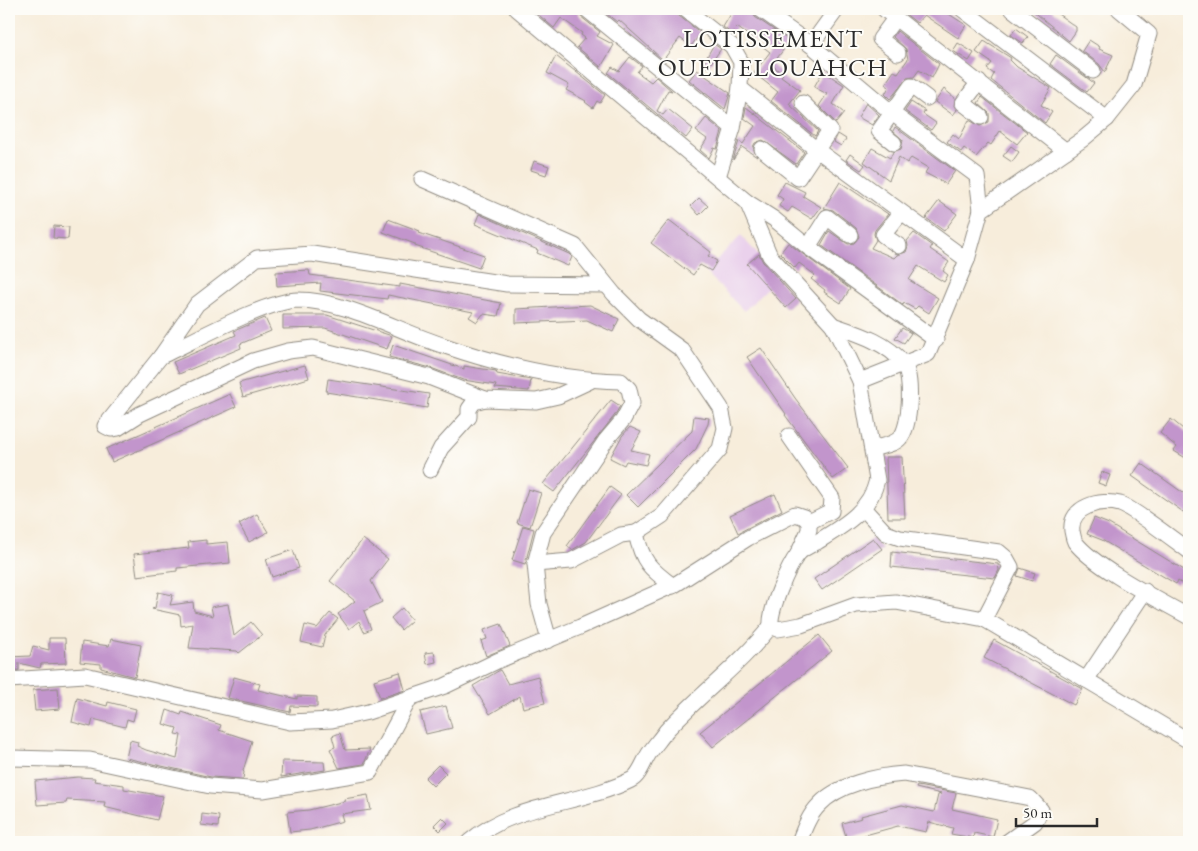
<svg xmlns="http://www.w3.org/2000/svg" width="1198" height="851" font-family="'EB Garamond',serif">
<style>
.built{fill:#ead1ec}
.building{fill:#c295cc}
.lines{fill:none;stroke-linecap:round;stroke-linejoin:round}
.minor-casing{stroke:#918c83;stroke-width:17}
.minor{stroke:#fff;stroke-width:15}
.labels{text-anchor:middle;stroke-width:4;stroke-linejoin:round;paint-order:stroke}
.quarter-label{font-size:25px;letter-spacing:1px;fill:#2b2b2b;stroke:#fdfcf7}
</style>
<rect width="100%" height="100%" fill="#fdfcf7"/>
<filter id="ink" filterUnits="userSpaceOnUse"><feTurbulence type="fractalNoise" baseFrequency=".02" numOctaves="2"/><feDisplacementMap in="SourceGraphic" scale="10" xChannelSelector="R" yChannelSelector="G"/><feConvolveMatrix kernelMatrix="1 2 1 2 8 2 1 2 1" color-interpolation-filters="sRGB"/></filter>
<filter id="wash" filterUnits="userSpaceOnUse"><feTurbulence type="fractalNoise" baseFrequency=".0096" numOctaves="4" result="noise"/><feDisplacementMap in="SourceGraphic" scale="20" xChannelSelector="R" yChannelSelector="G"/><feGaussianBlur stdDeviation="1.12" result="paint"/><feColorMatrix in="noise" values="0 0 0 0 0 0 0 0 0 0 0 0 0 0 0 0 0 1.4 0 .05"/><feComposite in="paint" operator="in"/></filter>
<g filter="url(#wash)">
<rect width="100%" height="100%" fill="#f7eddb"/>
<polygon class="built" points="741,236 779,277 744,311 705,271"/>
<g id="blocks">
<g class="building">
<polygon points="534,9 577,9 580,16 600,32 597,36 614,45 601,67 577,47 585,38 581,35 582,33 561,18 554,28 533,10"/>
<polygon points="601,9 670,9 701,33 691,46 680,38 663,60 619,20 617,22"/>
<polygon points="734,9 751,9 755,17 790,41 772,65 783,74 781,76 800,90 789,104 818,131 815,136 771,101 778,92 754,73 770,52 737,27 732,34 723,27"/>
<polygon points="903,9 941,9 966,25 958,38 924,15 917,23 904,13"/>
<polygon points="1031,9 1051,9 1076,27 1076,31 1069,41"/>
<polygon points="1016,28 1028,37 1023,43 1011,35"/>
<polygon points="897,31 939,64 932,78 919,70 914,77 907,78 890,99 885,94 889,87 885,84 894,71 898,73 908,59 906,49 893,37"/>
<polygon points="1089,40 1100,47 1099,49 1113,55 1105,72 1099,64 1082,51"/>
<polygon points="984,41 1011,58 1010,60 1017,67 1051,88 1041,105 1052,112 1045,123 991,80 994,74 987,69 992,63 976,52"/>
<polygon points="958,43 974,53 969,61 953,51"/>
<polygon points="714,44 721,49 708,67 703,64"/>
<polygon points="1056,55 1094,83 1087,92 1050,64"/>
<polygon points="556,56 605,95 600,103 597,101 593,108 585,102 586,101 566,90 569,85 547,73"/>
<polygon points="630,57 642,66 637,72 651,82 656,77 672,91 668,90 657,111 663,115 668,109 693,129 686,138 608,73 612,67 619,71"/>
<polygon points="697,70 730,93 725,109 689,80"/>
<polygon points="823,71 844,85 833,104 844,113 836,123 819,106 827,94 814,87"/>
<polygon points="944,89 955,98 954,106 957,110 953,115 935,102"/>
<polygon points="982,97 1027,132 1017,144 1000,131 991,145 988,143 976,157 964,148 961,152 947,142 953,134 959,139 969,120 980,126 989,122 989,113 978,103"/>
<polygon points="911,102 925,111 923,114 936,123 931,130 905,111"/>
<polygon points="866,103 879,115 872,125 858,117"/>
<polygon points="746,107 804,152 796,164 763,140 755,143 753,147 757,157 742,147 733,160 739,141 743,144 755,126 744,118"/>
<polygon points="706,118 722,131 717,149 714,148 709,158 700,150 707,139 696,131"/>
<polygon points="895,127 955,171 946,184 925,173 928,168 911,158 907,163 899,157 889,180 864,162 872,148 890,158 893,152 901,149 903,140 893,131"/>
<polygon points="838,134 846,139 841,146 834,142"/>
<polygon points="1011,146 1019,152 1012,162 1003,156"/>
<polygon points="850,154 865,165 861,170 846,160"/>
<polygon points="534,161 549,166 546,175 531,170"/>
<polygon points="785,182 805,192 803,196 821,207 812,219 792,207 788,212 779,206 783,199 777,195"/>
<polygon points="840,182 888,214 875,230 874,234 876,240 871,248 894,258 897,255 906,252 908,246 907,241 914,233 932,246 930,249 949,262 943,271 948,275 944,282 918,266 909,280 938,298 929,313 918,306 915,309 904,303 903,305 821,245 829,231 848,244 854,243 859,237 856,228 833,210 824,208"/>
<polygon points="699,198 708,206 699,215 691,206"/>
<polygon points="939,201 957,214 944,231 926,218"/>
<polygon points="479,214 569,254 572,257 568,266 537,253 538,250 475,224"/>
<polygon points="388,219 420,231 419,233 484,255 479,268 415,246 415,244 383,232"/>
<polygon points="669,220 711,252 708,256 717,261 711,271 700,265 693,275 651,243"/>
<polygon points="54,226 69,227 68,239 53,238"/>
<polygon points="788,243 850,289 841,303 824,292 825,290 811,279 815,275 799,263 795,268 780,253"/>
<polygon points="759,254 763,262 796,299 786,308 747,264"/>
<polygon points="309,270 310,275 400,287 400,284 501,303 498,316 483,314 477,322 469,317 473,312 388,295 387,299 320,291 321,283 277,286 276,272"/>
<polygon points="590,305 619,319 613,332 587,320 516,323 516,309"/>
<polygon points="283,315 327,315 392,336 387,349 325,328 283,329"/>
<polygon points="265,318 271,331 240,344 241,348 179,374 173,362 236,335 234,331"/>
<polygon points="902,328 911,333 904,343 895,338"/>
<polygon points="393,345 464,369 464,366 496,371 497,374 531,380 529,391 495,388 496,385 463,380 431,368 389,357"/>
<polygon points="761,348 795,398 848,468 833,479 785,415 786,414 747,357"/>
<polygon points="305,365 309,378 243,397 239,383"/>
<polygon points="328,379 429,394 427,408 326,392"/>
<polygon points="230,394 236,407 112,462 106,449"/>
<polygon points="611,400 620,406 615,415 554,492 543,484"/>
<polygon points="694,416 709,418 708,424 696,449 638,507 626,495 692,431"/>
<polygon points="1171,419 1189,434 1189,460 1174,451 1177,447 1160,433"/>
<polygon points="630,427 641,432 631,450 649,454 646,465 626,461 624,465 610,458 622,436"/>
<polygon points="886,457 902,457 905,518 888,518"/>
<polygon points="1141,463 1189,497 1189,516 1132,476"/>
<polygon points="1102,472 1110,475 1106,486 1098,483"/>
<polygon points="610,487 621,495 586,542 572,550 567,546"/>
<polygon points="528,489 541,493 530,527 517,523"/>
<polygon points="775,494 782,510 738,533 730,515"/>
<polygon points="257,514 268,532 249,542 239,524"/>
<polygon points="1094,518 1109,524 1189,573 1189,588 1178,581 1176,584 1102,540 1087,534"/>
<polygon points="523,526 534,529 525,564 512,560"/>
<polygon points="873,538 882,549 822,590 814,579"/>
<polygon points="363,539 388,559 371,581 382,602 364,611 371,629 364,632 359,621 349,629 338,614 355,601 330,581"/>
<polygon points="206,540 206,544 228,542 230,563 177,568 177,571 137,576 134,554 189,548 188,542"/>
<polygon points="293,550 299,568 272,577 266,559"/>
<polygon points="892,552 998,564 999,570 995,578 891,567"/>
<polygon points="1020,568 1035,573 1032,581 1017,576"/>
<polygon points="158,592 173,595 170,605 193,602 194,611 213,616 211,607 228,604 234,636 251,622 262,635 239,653 237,651 189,648 193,624 181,626 180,615 152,609 155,608"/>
<polygon points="402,608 412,620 401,630 391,618"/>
<polygon points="330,613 338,619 325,635 322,647 301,642 305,625 317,628"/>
<polygon points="501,624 510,646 486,656 481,641 487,639 484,630"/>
<polygon points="819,635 832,651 713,747 700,732"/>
<polygon points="49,638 65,638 66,663 41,664 40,668 19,663 19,670 9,671 9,657 30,656 33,646 49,650"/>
<polygon points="111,639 141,645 135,677 101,668 101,664 80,662 82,642 109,646"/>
<polygon points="994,640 1083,689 1074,705 984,658"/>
<polygon points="434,652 436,662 427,664 425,653"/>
<polygon points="500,670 508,684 538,676 545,703 523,708 520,696 490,714 473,686"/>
<polygon points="400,672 405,690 380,698 374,680"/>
<polygon points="234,677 260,684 258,690 297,699 297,696 317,697 317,707 291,706 290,712 228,698"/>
<polygon points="58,688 60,709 35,711 33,690"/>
<polygon points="77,698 107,706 108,702 136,709 133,721 127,719 125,727 93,719 91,727 72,722"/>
<polygon points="446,706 452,728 426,734 420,712"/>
<polygon points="167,710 181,715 182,712 221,725 219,730 252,741 243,771 244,772 243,779 211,777 126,758 130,740 138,742 137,746 146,750 177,759 181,735 175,734 177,728 163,724"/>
<polygon points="340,733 345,750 370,749 364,764 339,768 330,749 335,747 332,736"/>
<polygon points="282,761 324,762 325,770 281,777"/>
<polygon points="438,765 446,773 433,786 425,778"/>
<polygon points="78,777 95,778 94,781 124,785 124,789 163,796 157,820 104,807 105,802 67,800 66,803 37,805 35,781"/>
<polygon points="917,786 956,793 952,809 997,819 993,837 974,833 973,838 951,834 953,828 929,822 926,832 898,826 847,840 842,823 862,818 861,816 902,805 934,812 938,795 941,794 916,788"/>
<polygon points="368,795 371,810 341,814 343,821 310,830 290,832 287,812 309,810 345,801 344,799"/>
<polygon points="202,814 219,816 218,827 201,825"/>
<polygon points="442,817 448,823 440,831 434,825"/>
</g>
</g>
</g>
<g filter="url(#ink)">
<use href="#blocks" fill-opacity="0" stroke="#918c83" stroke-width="1"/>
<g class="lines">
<g class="minor-casing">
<g id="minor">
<path d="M517,9L747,202L770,256L833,325L860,381L877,480C870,511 843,526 817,542C811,545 802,549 798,554C788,567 769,611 771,626L778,629L801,625L856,605L896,602L984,619L1189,741"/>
<polyline points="586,9 733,128"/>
<polyline points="685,9 732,46 741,62 740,88 817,150 967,260"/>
<polyline points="760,9 811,45 892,113 977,176 981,210"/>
<polyline points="884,9 1066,151"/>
<polyline points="962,9 1107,119"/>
<polyline points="1012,9 1093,71"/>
<polyline points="896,17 880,39 898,53"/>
<polyline points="811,45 837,9"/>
<polyline points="979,82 963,103 981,117"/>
<polyline points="894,143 879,131 911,86 927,98"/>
<polyline points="762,149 798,178 830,130 803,103"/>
<polyline points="718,177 733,128 740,88"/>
<path d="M422,179L575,246L614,294L639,319L682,350L721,408L725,428L720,449L662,516L636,533C642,562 650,569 673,586"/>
<polyline points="747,202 774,219 808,247 936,340"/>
<polyline points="899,246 883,235 901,213"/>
<polyline points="808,247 827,217 850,235"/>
<path d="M833,325C856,333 887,342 903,363C913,375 911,426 900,438C894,445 881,446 872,449"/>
<path d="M161,356C194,341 265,301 298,300C345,300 398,331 442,345C500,365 560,380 621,381L629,389L632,403L623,420L606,440L543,533L535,564L539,604L549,640"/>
<polyline points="590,381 558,396 536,401 485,399 429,377 313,348 288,351 253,361 140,414 118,428 111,429 105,426 161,356 197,304 257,258 312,254 507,284 606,285"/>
<polyline points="860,381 928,354 967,260 981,210 1083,139 1107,119 1134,85 1149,34 1119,9"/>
<polyline points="789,436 832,498 831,511 809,522"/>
<polyline points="430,470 441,448 469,417 469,409 474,402 485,399"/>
<polyline points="863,508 886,533 900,538 999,552 1006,558 1011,567 984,619"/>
<path d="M1189,551C1175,541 1133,508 1120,504C1101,499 1069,506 1072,531C1073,535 1073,538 1075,542C1095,568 1159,600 1189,617"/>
<polyline points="535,564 571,561 621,535 636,533"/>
<polyline points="9,680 85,675 290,722 332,720 368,712 445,686 497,661 580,627 676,584 748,538 795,514 804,517 809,522 809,530 798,554"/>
<polyline points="1086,680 1145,591"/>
<polyline points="12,758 90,760 210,786 263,790 370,772 410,698"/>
<path d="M469,842C514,803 580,805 631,780C640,776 644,760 650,752C655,745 661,738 666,731C700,694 740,665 771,626"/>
<path d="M799,842C804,829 809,815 819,805C838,784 877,776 904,774L1030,798L1041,810L1035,822L1007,842"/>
</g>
</g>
<use href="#minor" class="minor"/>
</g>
</g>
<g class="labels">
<g class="quarter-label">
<text x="773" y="47">LOTISSEMENT<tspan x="773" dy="29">OUED ELOUAHCH</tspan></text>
</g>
</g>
<rect width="1198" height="851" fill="none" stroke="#fdfcf7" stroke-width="30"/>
<path d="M1016 818v8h81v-8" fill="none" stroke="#2b2b2b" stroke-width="2.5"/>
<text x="1023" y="818" font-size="15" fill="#2b2b2b" stroke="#fdfcf7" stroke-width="4" paint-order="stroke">50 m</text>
</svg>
